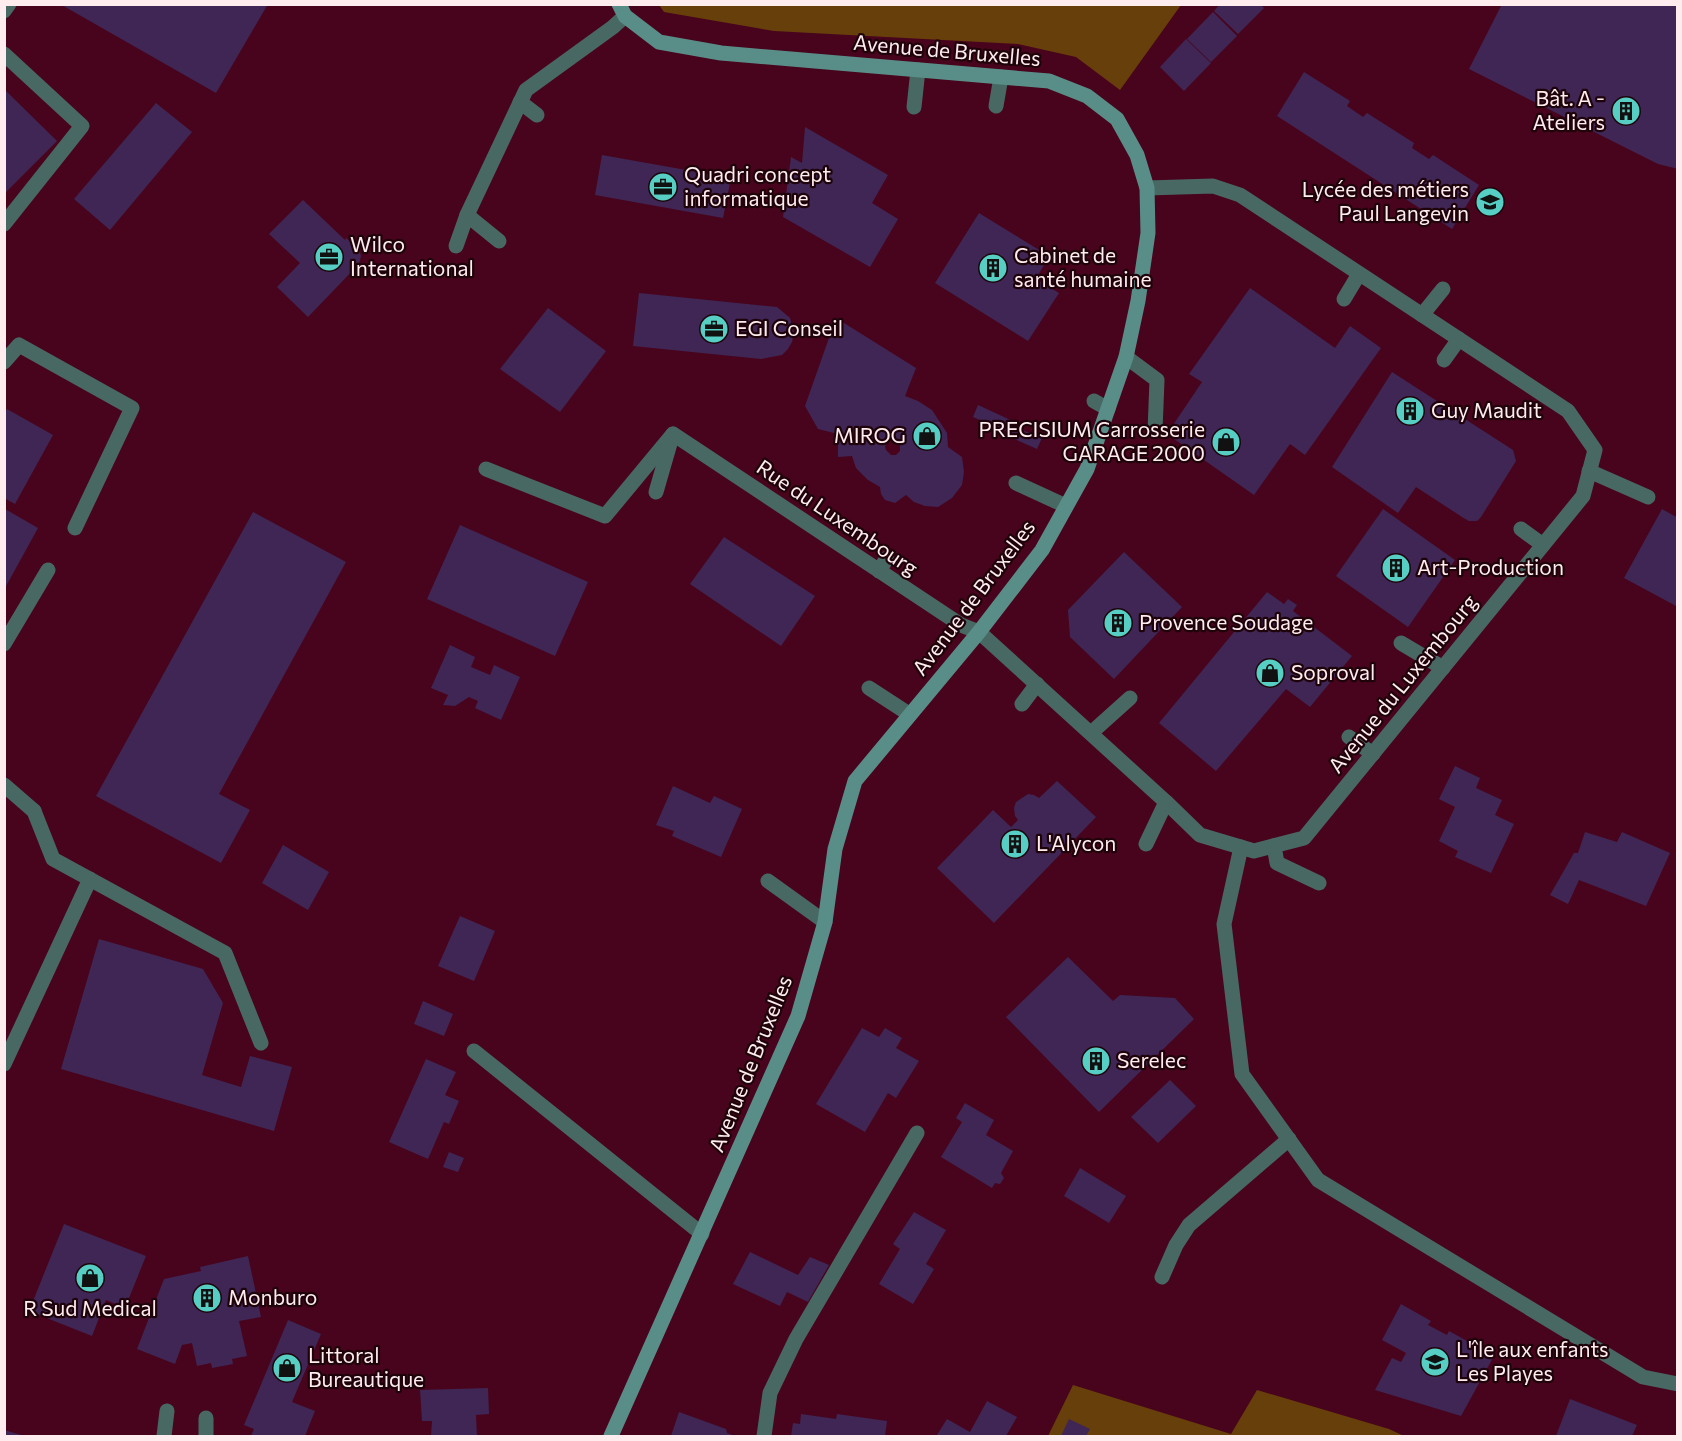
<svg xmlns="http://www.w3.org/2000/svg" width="1682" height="1441" font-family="Commissioner,sans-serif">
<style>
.green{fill:#673f0b}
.building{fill:#3f2655;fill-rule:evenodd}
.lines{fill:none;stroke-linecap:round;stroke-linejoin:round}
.lane{stroke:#486864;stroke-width:15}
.street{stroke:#486864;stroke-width:15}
.secondary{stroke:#598e88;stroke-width:15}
.labels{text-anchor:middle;stroke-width:4.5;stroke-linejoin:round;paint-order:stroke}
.street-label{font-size:21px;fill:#feecef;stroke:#1e040a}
.poi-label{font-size:21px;fill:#feecef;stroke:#1e040a;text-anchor:start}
</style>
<rect width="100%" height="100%" fill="#48041c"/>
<g class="green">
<polygon points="659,5 1181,5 1120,90 1076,57 1018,44 774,31 664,12"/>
<polygon points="1073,1385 1231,1434 1257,1390 1389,1429 1404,1436 1048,1436"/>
</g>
<g class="building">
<polygon points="60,4 268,4 216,93"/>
<polygon points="1220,4 1260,4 1264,8 1238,34 1214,11"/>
<polygon points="1502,4 1678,4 1678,169 1658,164 1469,69"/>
<polygon points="1213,12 1237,36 1211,62 1187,39"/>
<polygon points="1186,39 1211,63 1184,91 1160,67"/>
<polygon points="1304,72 1350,101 1347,106 1363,117 1367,113 1414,143 1412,148 1429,159 1433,155 1479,185 1452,229 1277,116"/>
<polygon points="4,89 57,141 4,194"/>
<polygon points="156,103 192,132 110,230 74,199"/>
<polygon points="805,127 888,175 872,203 898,219 870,267 783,217 791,157 802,163"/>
<polygon points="602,155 731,178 723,218 595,195"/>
<polygon points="303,200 345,240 346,238 359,250 361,256 359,264 308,317 277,287 300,263 269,234"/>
<polygon points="979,213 1049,256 1036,279 1059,293 1028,341 935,283"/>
<polygon points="1250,288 1335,348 1350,326 1381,348 1305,455 1290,444 1254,495 1167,434 1202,382 1189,374"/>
<polygon points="639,293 777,307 790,318 794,333 792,342 788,349 782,355 761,359 633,346"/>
<polygon points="548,308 606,351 560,412 500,369"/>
<path d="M836,318L916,368L905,396L918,401L932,410L947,433L948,447L962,457L964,472L962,485L952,498L938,507L925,506L914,502L906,495L895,503L885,500L881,494L880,487L868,480L856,468L852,456L838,457V434L818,429L805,406ZM890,440H895L900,446V451L896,455H891L886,450L885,446Z"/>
<polygon points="1392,372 1513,450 1516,461 1481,517 1477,521 1469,521 1462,517 1416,487 1398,513 1332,467"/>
<polygon points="978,405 1017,423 1015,427 1042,438 1037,449 1010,437 1010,433 973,417"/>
<polygon points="7,409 53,435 15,504 4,498 4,413"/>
<polygon points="5,509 38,528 5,588"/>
<polygon points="1383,509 1455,560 1408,627 1336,576"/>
<polygon points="1662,509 1678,518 1678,607 1624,578"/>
<polygon points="253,512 346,562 219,794 250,810 221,863 96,796"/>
<polygon points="460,525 588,582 555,656 427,599"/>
<polygon points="724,537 815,596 781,646 690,584"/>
<polygon points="1124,552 1182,607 1114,679 1070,637 1068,610"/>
<polygon points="1267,592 1284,604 1288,599 1297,605 1293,611 1352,656 1310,707 1286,689 1216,771 1159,723"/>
<polygon points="450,645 475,657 471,667 490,675 494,665 520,677 501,720 475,708 478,701 469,697 455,706 443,705 448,695 431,688"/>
<polygon points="1455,766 1480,778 1476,788 1502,800 1495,815 1514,824 1491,873 1455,857 1458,851 1439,841 1455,807 1439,799"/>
<polygon points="1057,781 1096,817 994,923 937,868 993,810 1011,827 1018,820 1015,816 1014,808 1016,802 1028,794 1034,795 1039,798"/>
<polygon points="673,786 710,803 714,796 742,809 721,857 672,836 674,831 656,825"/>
<polygon points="1585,832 1617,842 1622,832 1670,853 1646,906 1579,880 1568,904 1550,895 1574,853 1578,853"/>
<polygon points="283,845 329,872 308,910 262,883"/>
<polygon points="460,916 495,931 474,981 438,966"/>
<polygon points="99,939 203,969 223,1003 202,1075 241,1087 250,1056 292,1067 274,1131 61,1069"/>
<polygon points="1068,957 1113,1001 1120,995 1175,998 1194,1019 1099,1112 1006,1017"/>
<polygon points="423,1001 453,1014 444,1036 414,1024"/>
<polygon points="862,1028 879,1037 885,1028 902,1038 896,1048 919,1061 896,1098 888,1093 865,1132 816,1104"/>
<polygon points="426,1059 456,1072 445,1095 459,1101 449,1124 444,1122 428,1159 389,1142"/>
<polygon points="1170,1080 1196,1106 1158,1143 1131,1117"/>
<polygon points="965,1103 994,1120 986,1135 1013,1151 1001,1173 1004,1178 1000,1184 995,1183 992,1188 941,1157 962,1122 956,1118"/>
<polygon points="449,1152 464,1158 458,1172 443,1167"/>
<polygon points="1080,1168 1126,1196 1109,1223 1064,1196"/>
<polygon points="914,1212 946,1230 926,1264 934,1269 913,1304 879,1284 900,1249 893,1244"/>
<polygon points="64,1224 146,1256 125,1308 106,1300 92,1336 29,1311"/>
<polygon points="750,1252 798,1275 810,1257 829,1265 808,1302 787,1292 780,1306 733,1284"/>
<polygon points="248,1256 261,1317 239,1321 247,1356 232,1359 233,1364 212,1368 211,1363 197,1366 192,1343 182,1345 175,1364 137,1349 164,1279 201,1271 200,1267"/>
<polygon points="1401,1304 1431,1321 1428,1325 1447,1335 1449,1331 1494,1356 1461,1416 1375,1390 1392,1358 1401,1362 1406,1353 1382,1340"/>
<polygon points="288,1320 321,1334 292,1402 315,1411 305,1436 251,1436 254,1429 244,1425"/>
<polygon points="488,1388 489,1414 476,1415 477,1436 431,1436 432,1421 422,1421 420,1390"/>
<polygon points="1570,1399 1637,1425 1632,1436 1556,1436"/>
<polygon points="987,1401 1017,1417 1006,1436 937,1435 947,1419 970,1432"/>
<polygon points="679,1412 726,1429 727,1433 735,1436 671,1436"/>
<polygon points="801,1414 836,1419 837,1414 887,1421 885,1436 791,1436 793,1423 800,1424"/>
<polygon points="1069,1419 1090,1429 1086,1436 1061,1436"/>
<polygon points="4,1430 25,1436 4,1436"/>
</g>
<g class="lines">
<g class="lane">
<polyline points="4,11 9,4"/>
<polyline points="4,54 82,126 4,224"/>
<polyline points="520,102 537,115"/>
<polyline points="996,106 1001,77"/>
<polyline points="914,107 918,70"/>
<polyline points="456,246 467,215 499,241"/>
<polyline points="1344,299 1359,274"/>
<polyline points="1422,315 1443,289"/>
<polyline points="1126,357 1157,380 1155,431"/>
<polyline points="1444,360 1459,339"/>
<polyline points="4,362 19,345 132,408 75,528"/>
<polyline points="1094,401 1108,409"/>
<polyline points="486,469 605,516 673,434"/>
<polyline points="1589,471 1648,497"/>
<polyline points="1016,483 1066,506"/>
<polyline points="656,492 671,440"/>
<polyline points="1521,529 1543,545"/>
<polyline points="879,571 887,558"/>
<polyline points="1401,643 1443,668"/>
<polyline points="4,644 48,570"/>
<polyline points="869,688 909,714"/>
<polyline points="1022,704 1037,684"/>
<polyline points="1091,733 1130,698"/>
<polyline points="1349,737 1373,754"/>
<polyline points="34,811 53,859 225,953 261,1043"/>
<polyline points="1146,844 1166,802"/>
<polyline points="1274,846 1277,863 1319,883"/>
<polyline points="1241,847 1224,924 1242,1074 1318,1180 1643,1377 1678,1384"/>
<polyline points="768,881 825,922"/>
<polyline points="474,1051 702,1234"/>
<polyline points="4,1064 90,879"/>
<polyline points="1162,1277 1176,1245 1189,1225 1289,1139"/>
<polyline points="164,1436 167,1411"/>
<polyline points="206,1436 206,1418"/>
<polyline points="764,1436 770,1393 796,1339 917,1133"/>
</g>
<g class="street">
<polyline points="467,215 526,90 613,27 625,16"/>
<polyline points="673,434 961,625 979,632 1166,802 1200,835 1254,851 1304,838 1583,496 1595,450 1568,411 1240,195 1213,186 1147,188"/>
<polyline points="4,785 34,811"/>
</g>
<polyline class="secondary" points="611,1436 798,1016 825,922 835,849 855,781 979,632 1042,550 1087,469 1126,357 1138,301 1148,233 1147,188 1137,155 1117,119 1087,96 1049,81 721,53 659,42 625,16 619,4"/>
</g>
<defs>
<g id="building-disc" transform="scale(1.5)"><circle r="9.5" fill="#56cec3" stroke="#1e040a"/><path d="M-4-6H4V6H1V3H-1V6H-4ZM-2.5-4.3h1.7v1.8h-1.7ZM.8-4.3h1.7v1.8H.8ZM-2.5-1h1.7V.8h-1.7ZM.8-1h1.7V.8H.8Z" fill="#111"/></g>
<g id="office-disc" transform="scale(1.5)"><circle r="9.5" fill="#56cec3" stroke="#1e040a"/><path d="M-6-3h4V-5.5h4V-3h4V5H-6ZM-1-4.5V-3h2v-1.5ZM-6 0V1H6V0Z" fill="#111"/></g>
<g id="school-disc" transform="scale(1.5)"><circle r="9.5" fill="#56cec3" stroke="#1e040a"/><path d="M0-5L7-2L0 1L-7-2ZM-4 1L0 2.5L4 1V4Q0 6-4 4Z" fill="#111"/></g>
<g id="shop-disc" transform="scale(1.5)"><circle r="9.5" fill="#56cec3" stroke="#1e040a"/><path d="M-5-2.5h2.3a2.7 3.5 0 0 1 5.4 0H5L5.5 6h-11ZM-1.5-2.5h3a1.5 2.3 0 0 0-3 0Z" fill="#111"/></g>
</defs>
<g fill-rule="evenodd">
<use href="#building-disc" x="1626" y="111"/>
<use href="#office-disc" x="663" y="187"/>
<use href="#school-disc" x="1490" y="202"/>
<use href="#office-disc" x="329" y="257"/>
<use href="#building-disc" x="993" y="268"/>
<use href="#office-disc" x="714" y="329"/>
<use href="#building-disc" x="1410" y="411"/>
<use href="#shop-disc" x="927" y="436"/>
<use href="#shop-disc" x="1226" y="442"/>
<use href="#building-disc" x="1396" y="568"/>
<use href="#building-disc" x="1118" y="623"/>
<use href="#shop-disc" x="1270" y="673"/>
<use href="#building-disc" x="1015" y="844"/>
<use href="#building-disc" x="1096" y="1061"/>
<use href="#shop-disc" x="90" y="1278"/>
<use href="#building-disc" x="207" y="1298"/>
<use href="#school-disc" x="1435" y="1362"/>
<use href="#shop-disc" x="287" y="1368"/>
</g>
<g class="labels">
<g class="street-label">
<text transform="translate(947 51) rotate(5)" y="7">Avenue de Bruxelles</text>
<text transform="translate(837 518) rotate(34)" y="7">Rue du Luxembourg</text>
<text transform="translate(974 598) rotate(-53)" y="7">Avenue de Bruxelles</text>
<text transform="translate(1403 684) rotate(-51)" y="7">Avenue du Luxembourg</text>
<text transform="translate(751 1064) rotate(-68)" y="7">Avenue de Bruxelles</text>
</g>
<g class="poi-label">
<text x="1605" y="106" text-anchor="end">Bât. A -<tspan x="1605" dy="24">Ateliers</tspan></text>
<text x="684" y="182">Quadri concept<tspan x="684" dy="24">informatique</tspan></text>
<text x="1469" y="197" text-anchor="end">Lycée des métiers<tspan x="1469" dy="24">Paul Langevin</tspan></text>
<text x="350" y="252">Wilco<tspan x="350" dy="24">International</tspan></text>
<text x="1014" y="263">Cabinet de<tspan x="1014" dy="24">santé humaine</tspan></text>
<text x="735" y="336">EGI Conseil</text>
<text x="1431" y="418">Guy Maudit</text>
<text x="1205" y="437" text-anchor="end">PRECISIUM Carrosserie<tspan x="1205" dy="24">GARAGE 2000</tspan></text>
<text x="906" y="443" text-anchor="end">MIROG</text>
<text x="1417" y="575">Art-Production</text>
<text x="1139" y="630">Provence Soudage</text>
<text x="1291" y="680">Soproval</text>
<text x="1036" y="851">L'Alycon</text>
<text x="1117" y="1068">Serelec</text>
<text x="228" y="1305">Monburo</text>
<text x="90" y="1316" text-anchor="middle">R Sud Medical</text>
<text x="1456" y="1357">L'île aux enfants<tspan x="1456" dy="24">Les Playes</tspan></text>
<text x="308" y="1363">Littoral<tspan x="308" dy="24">Bureautique</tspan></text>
</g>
</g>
<rect width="1682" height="1441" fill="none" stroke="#feecef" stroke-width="12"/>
</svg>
